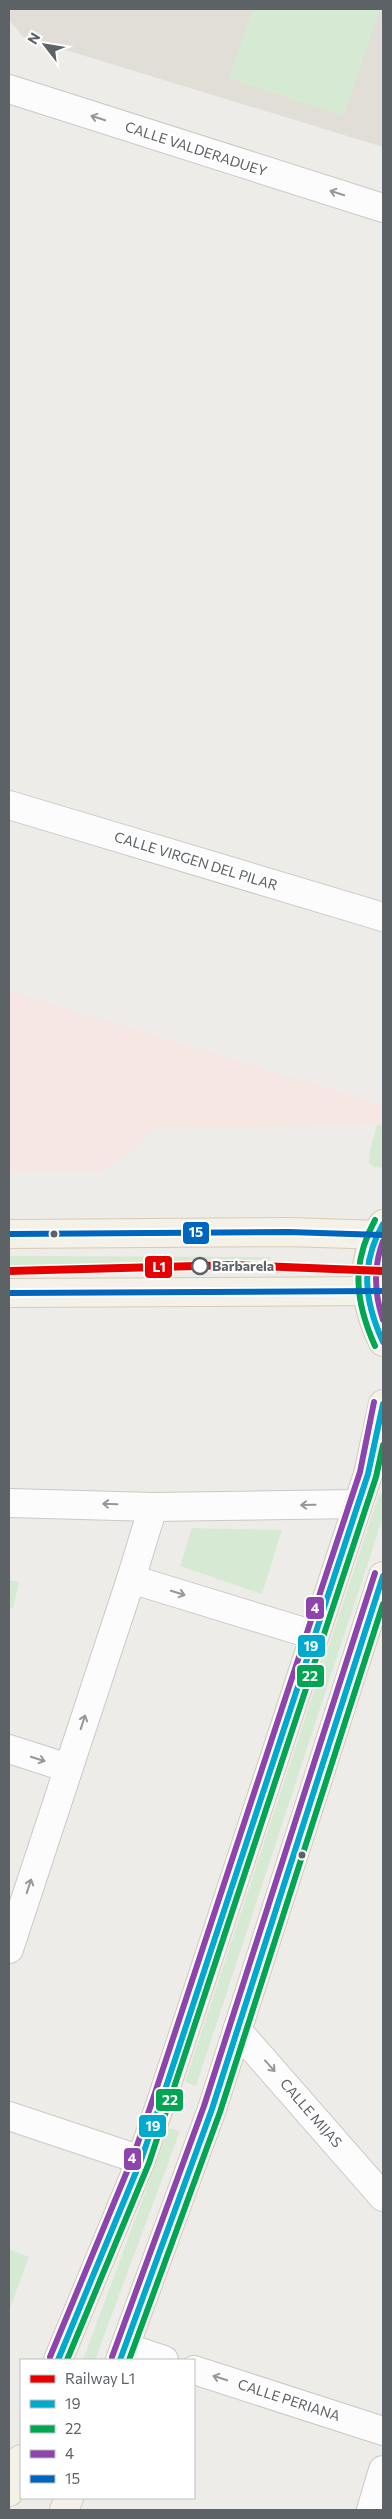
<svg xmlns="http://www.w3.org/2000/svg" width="392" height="2519" font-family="Commissioner,sans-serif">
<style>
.education{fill:#e1ded7}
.medical{fill:#f6e7e5}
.green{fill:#d6ead3}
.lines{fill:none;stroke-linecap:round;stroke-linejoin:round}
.street-casing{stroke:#c9c9c8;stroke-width:30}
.primary-casing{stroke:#d6ccb5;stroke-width:30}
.street{stroke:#fcfcfc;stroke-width:28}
.primary{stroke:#f3f1e8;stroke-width:28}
.bus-1-casing{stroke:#fff;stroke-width:10}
.bus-2-casing{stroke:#fff;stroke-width:10}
.bus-3-casing{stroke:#fff;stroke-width:10}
.bus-4-casing{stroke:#fff;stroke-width:10}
.bus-1{stroke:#00a9ce;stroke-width:6}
.bus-2{stroke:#00a651;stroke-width:6}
.bus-3{stroke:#8e44ad;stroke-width:6}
.bus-4{stroke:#0065bd;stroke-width:6}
.rail-1-casing{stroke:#fff;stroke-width:11}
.rail-1{stroke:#e60000;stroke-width:8}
.oneway{stroke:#95989a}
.bus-dot{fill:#5d6266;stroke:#fff;stroke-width:2}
.stop-dot{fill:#fff;stroke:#5d6266;stroke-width:2.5}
.labels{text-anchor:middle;stroke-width:4.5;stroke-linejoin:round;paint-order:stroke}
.street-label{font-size:14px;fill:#5d6266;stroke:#fff}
.stop-label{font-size:14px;font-weight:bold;fill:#5d6266;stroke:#fff;text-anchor:start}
.line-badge{stroke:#fff;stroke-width:2}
.badge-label{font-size:14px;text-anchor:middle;font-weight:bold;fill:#fff}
</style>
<rect width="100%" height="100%" fill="#edece8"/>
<polygon class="education" points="9,9 383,9 383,147 23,37 9,20"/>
<polygon class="medical" points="9,991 383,1105 383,1124 151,1129 132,1153 98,1172 9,1171"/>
<g class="green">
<polygon points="253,9 380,9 344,116 229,78"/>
<polygon points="383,1124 383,1168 374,1167 369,1163 369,1154 377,1125"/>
<polygon points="9,1256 270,1257 270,1268 9,1267"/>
<polygon points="379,1494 383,1496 383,1517 196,2086 185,2082"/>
<polygon points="192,1528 282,1530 262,1594 180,1566"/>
<polygon points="9,1580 19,1582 13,1608 9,1607"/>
<polygon points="169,2128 180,2131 95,2360 83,2360"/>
<polygon points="9,2249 29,2257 9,2311"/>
</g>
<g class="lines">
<g class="street-casing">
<g id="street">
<polyline points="9,89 383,208"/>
<polyline points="9,805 383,917"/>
<polyline points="9,1503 153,1507 356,1504"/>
<polyline points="131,1579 314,1635"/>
<polyline points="9,1749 68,1768"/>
<polyline points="9,1949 131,1579 153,1507"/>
<polyline points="237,2030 383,2197"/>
<polyline points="9,2116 141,2160"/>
<polyline points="125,2347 164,2360"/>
<polyline points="194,2370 383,2431"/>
<polyline points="371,2510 383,2470"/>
</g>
</g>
<g class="primary-casing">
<g id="primary">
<path d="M383,1224C358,1261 364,1304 383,1342"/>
<polyline points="9,1234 288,1232 383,1235"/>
<polyline points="9,1293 383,1291"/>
<polyline points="58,2360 141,2160 161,2102 368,1474 383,1404"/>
<polyline points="120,2360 212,2109 383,1576"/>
<polyline points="9,2492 21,2459"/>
<polyline points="64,2510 69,2498"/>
</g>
</g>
<use href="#street" class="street"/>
<use href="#primary" class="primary"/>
<g class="bus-1-casing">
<g id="bus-1">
<path d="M383,1224C360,1265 364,1300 383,1342"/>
<polyline points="58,2360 141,2160 161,2102 368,1474 383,1404"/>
<polyline points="120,2360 212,2109 383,1576"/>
</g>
</g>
<g class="bus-2-casing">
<g id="bus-2">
<path d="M375,1346C355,1301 351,1264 375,1220"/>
<polyline points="67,2360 149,2163 376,1477 383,1445"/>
<polyline points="129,2360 220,2112 383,1604"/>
</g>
</g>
<g class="bus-3-casing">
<g id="bus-3">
<path d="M383,1241C373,1268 374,1293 383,1320"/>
<polyline points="50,2357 133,2157 153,2099 360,1472 374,1402"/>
<polyline points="112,2357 204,2106 375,1573"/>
</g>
</g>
<g class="bus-4-casing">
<g id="bus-4">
<polyline points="9,1234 288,1232 383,1235"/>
<polyline points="9,1293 383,1291"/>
</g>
</g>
<use href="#bus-1" class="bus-1"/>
<use href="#bus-2" class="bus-2"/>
<use href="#bus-3" class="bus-3"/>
<use href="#bus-4" class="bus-4"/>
<g class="rail-1-casing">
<polyline id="rail-1" points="9,1271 234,1265 383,1271"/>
</g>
<use href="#rail-1" class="rail-1"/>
</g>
<defs><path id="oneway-shaft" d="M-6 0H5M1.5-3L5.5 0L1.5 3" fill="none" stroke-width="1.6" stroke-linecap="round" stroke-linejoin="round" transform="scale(1.25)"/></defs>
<g class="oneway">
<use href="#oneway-shaft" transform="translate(98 118) rotate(-162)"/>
<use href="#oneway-shaft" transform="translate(337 193) rotate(-162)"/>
<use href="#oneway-shaft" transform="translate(110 1504) rotate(-178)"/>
<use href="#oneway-shaft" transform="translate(308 1505) rotate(179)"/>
<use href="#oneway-shaft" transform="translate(178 1593) rotate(17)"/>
<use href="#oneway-shaft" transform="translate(83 1722) rotate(-72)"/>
<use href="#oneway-shaft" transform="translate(38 1759) rotate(18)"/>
<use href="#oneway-shaft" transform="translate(29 1886) rotate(-72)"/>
<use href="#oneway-shaft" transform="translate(270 2066) rotate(48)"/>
<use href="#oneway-shaft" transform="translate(220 2378) rotate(-162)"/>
</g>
<g class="bus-dot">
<circle cx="54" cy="1234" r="4.5"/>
<circle cx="302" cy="1855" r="4.5"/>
</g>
<circle class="stop-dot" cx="200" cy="1266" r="8"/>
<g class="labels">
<g class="street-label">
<text transform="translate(196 149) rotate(18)" y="5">CALLE VALDERADUEY</text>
<text transform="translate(196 861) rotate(17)" y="5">CALLE VIRGEN DEL PILAR</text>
<text transform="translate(311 2113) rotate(49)" y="5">CALLE MIJAS</text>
<text transform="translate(289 2400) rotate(18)" y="5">CALLE PERIANA</text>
</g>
<g class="stop-label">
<text x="212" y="1271">Barbarela</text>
</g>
</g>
<g class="line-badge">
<rect x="182" y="1221" width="28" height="24" rx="5" fill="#0065bd"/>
<rect x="144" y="1255" width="29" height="24" rx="5" fill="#e60000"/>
<rect x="305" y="1596" width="20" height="24" rx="5" fill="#8e44ad"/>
<rect x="297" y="1634" width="29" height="24" rx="5" fill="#00a9ce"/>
<rect x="296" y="1664" width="29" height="24" rx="5" fill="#00a651"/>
<rect x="155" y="2088" width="29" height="24" rx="5" fill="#00a651"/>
<rect x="138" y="2114" width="29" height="24" rx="5" fill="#00a9ce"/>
<rect x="123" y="2147" width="19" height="24" rx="5" fill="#8e44ad"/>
</g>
<g class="badge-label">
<text x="196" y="1237">15</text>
<text x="159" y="1272">L1</text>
<text x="315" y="1613">4</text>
<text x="311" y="1651">19</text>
<text x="310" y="1681">22</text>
<text x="170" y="2105">22</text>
<text x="153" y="2131">19</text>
<text x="132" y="2163">4</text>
</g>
<rect width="392" height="2519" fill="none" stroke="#5d6266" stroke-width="20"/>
<rect x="20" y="2359" width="175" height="140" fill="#ffffff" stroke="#bec0c2"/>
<rect x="30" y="2375" width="25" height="8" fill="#e60000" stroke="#bec0c2"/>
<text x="65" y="2384" font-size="15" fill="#5d6266">Railway L1</text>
<rect x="30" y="2400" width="25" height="8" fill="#00a9ce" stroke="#bec0c2"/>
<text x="65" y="2409" font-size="15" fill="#5d6266">19</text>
<rect x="30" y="2425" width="25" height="8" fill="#00a651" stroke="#bec0c2"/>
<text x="65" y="2434" font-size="15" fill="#5d6266">22</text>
<rect x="30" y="2450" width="25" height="8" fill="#8e44ad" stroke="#bec0c2"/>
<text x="65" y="2459" font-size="15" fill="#5d6266">4</text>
<rect x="30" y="2475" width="25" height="8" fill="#0065bd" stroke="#bec0c2"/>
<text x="65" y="2484" font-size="15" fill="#5d6266">15</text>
<g transform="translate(45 45) rotate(301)" stroke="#ffffff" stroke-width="4" paint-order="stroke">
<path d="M0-4L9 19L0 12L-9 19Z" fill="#5d6266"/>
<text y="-8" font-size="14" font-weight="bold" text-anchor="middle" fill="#5d6266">N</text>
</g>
</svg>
